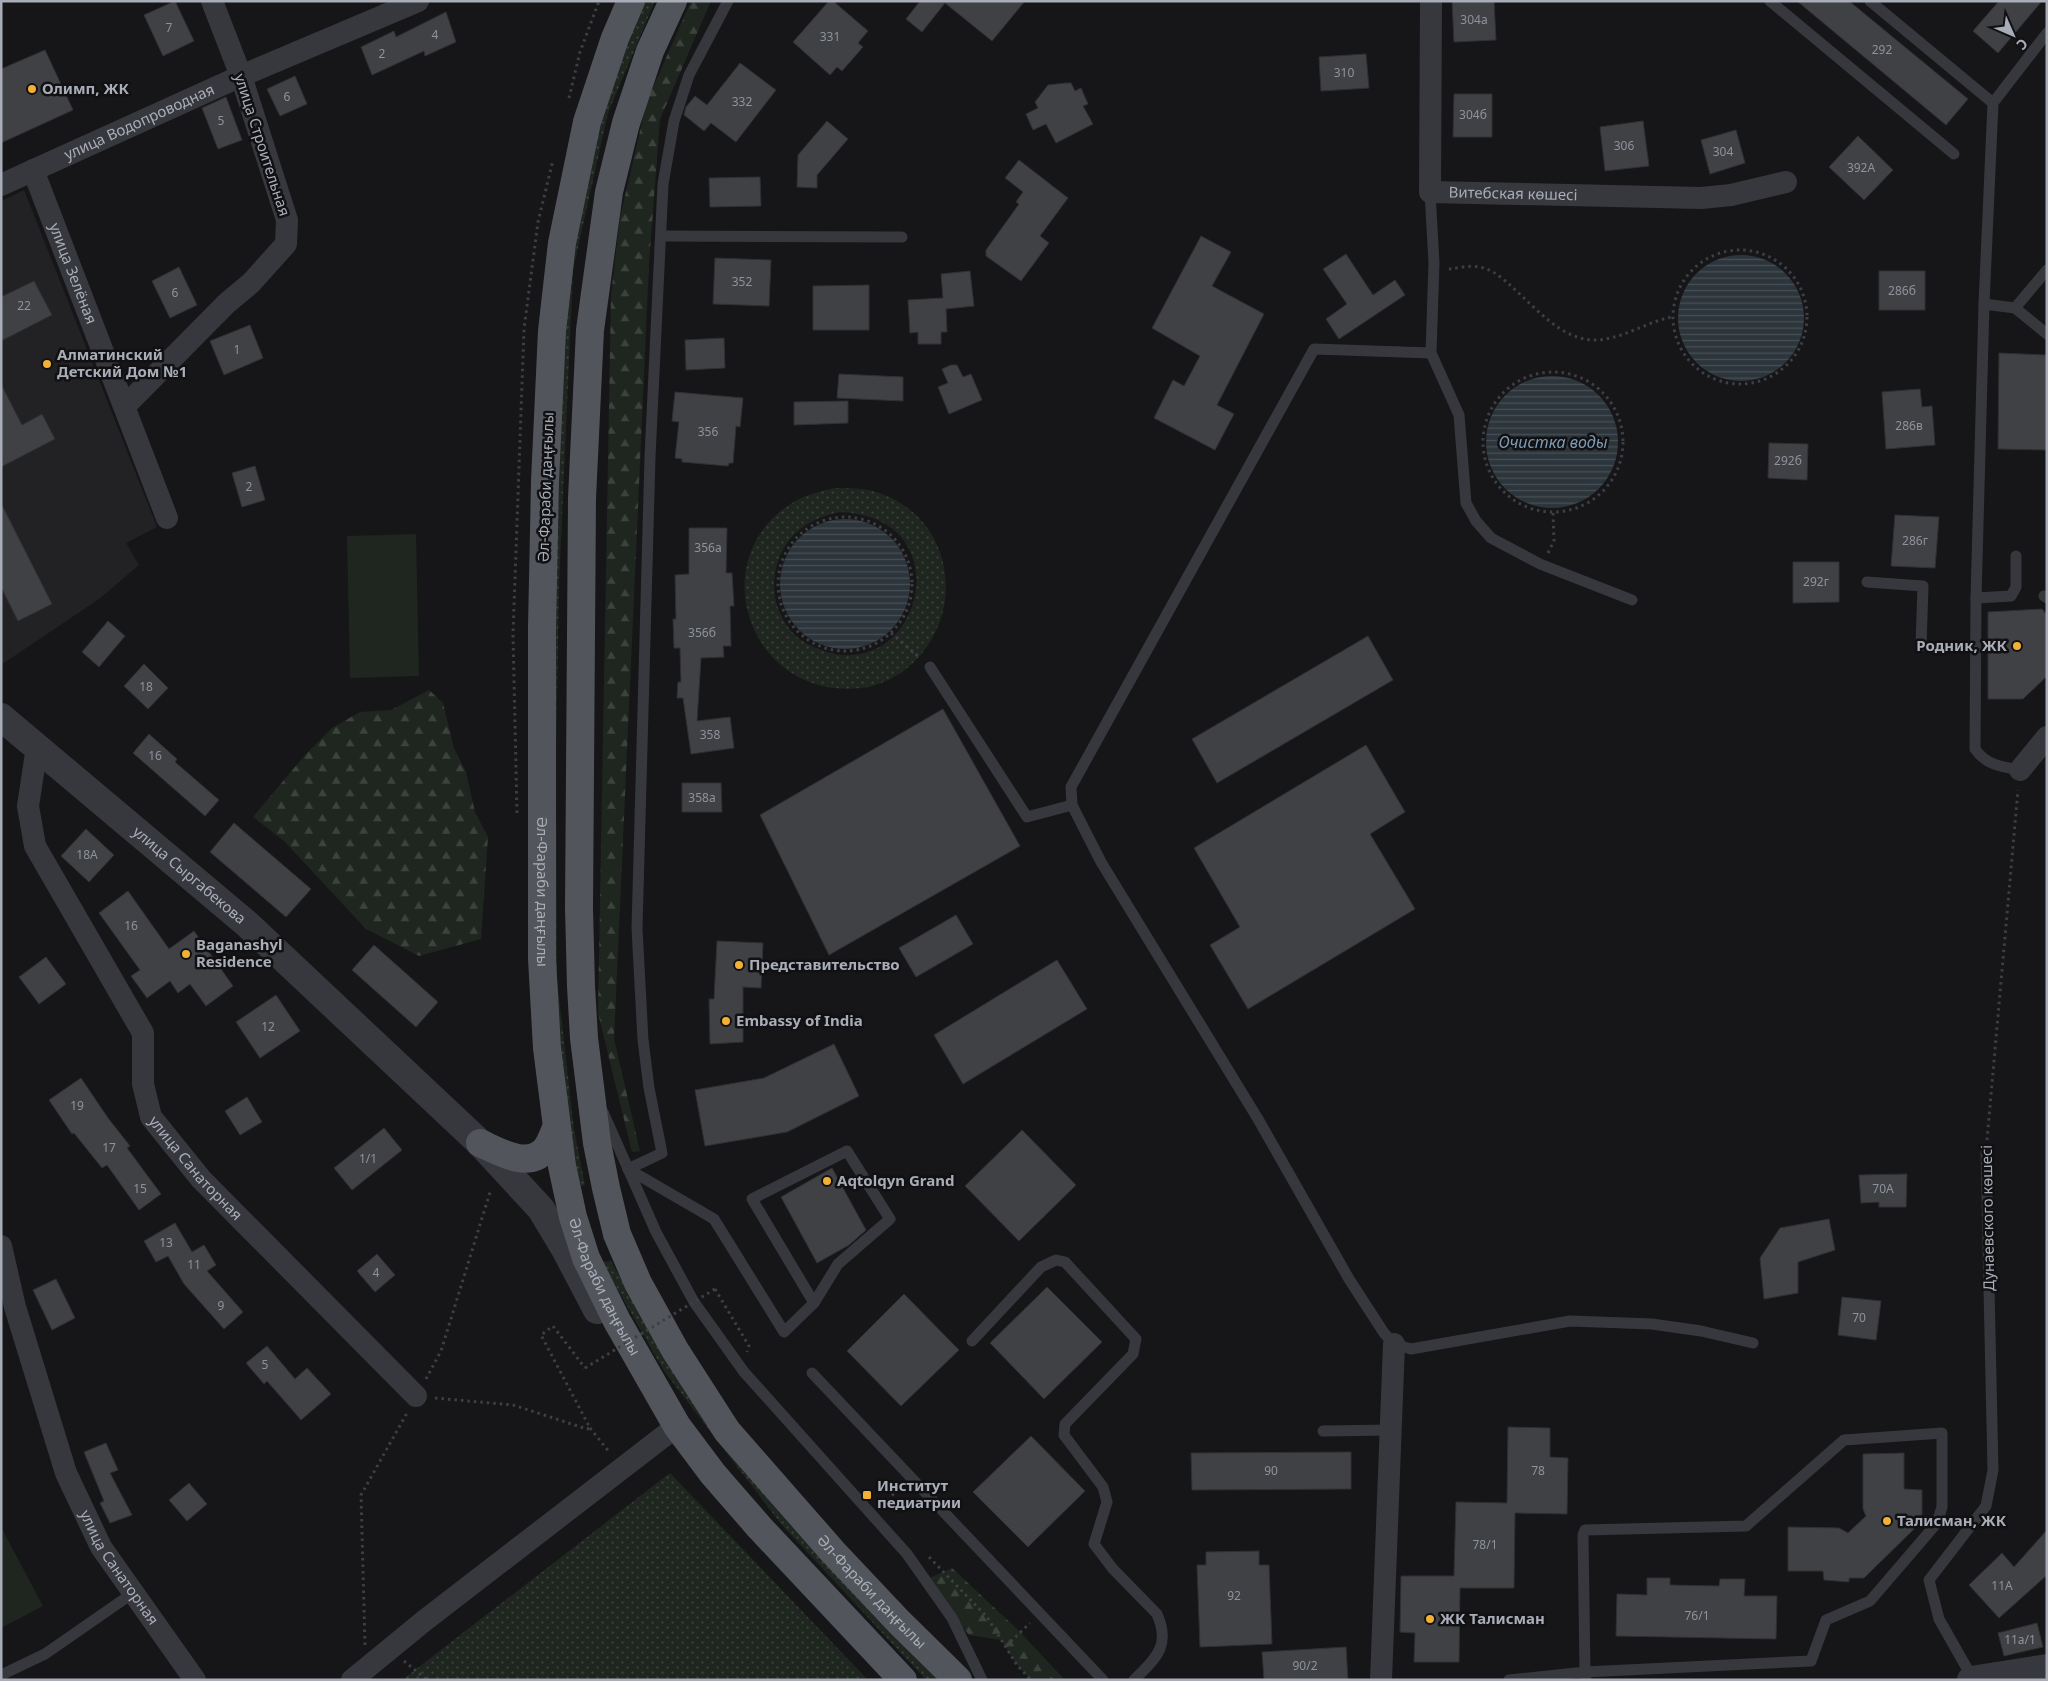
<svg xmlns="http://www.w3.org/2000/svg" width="2048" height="1681" font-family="'Noto Sans',sans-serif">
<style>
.built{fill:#222225}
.grass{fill:url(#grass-dots);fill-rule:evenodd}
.forest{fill:url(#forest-firs)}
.garden{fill:#1e261f}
.water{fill:url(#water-rules)}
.building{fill:#404145;stroke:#303034}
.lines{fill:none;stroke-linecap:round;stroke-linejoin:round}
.path{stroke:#3d3f44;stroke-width:3;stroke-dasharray:2.5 4;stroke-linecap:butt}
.service{stroke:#37383d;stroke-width:11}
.minor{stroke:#37383d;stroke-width:22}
.tertiary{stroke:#37383d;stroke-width:28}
.primary{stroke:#53555c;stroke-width:28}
.path-bridge{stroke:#3d3f44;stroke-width:3;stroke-dasharray:2.5 4;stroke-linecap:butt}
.poi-dot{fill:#f2b134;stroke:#111113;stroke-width:2}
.labels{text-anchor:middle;stroke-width:5;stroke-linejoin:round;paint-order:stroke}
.number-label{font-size:12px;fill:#8e929b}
.poi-label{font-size:15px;font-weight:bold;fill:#a8adb8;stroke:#111113;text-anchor:start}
.street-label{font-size:15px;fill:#a8adb8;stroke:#111113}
.water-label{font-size:16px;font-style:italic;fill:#7f9bb3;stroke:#111113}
</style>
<defs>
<pattern id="grass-dots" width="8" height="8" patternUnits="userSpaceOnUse" patternTransform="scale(1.25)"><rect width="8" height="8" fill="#1e261f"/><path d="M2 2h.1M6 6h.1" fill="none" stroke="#3c433d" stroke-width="1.8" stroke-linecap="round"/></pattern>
<pattern id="forest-firs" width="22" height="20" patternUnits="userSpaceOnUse" patternTransform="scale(1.25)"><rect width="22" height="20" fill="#1e261f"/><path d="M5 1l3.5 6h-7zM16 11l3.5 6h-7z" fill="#3c433d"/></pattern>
<pattern id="water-rules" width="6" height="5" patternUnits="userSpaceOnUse" patternTransform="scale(1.25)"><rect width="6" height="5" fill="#2c353c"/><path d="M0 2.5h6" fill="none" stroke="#485056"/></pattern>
</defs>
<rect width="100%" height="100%" fill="#161618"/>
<polygon class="built" points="24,190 157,527 126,543 139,565 99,599 1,665 1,201"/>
<g class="grass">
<polygon points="644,1 655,1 608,113 573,270 559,585 556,756 557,980 574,1129 585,1185 578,1187 549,980 550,584 564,271 598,109"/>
<path d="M835,488C850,488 865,488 879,493C953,518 967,610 914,662C900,676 880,686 861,688C750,700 701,560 792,503C805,495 820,491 835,488ZM840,512C972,517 915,704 806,643C786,632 773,606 774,583C777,542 801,520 840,512Z"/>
<polygon points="611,1261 671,1369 785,1518 939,1680 926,1680 781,1524 664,1371 602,1262"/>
<polygon points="670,1473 868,1680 402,1680"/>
</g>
<g class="forest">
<polygon points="691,1 711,1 660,119 649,264 614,1039 640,1151 632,1152 598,1013 611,295 620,217 647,101"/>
<polygon points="429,690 443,703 454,748 466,772 475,812 488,837 481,939 419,956 366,929 284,841 253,817 305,755 332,728 360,712 391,710"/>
<polygon points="952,1568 1020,1632 1065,1680 1031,1680 1017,1665 1001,1640 969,1635 925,1580"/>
</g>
<g class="garden">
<polygon points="416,534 419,676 350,678 347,536"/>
<polygon points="1,1527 43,1606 1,1628"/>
</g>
<g class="water">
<circle cx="1741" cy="318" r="63"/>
<circle cx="1552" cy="442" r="66"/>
<circle cx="845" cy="584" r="65"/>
</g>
<g class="building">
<polygon points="175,1 194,41 163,56 144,15"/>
<polygon points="829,1 833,1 868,31 858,43 863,47 842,71 837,67 830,75 793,42"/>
<polygon points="920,1 1025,1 992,41 945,3 922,32 906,19"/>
<polygon points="1452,1 1494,1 1496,40 1454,42"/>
<polygon points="1797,1 1849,1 1968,99 1946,125"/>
<polygon points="1999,1 2042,1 1998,53 1973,31"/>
<polygon points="446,12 456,42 425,56 424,51 372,75 361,47 394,31 396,37"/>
<polygon points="45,50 73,110 1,143 1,69"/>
<polygon points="1366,54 1369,88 1321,91 1319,57"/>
<polygon points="740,63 776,90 736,142 711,123 704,131 684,115 686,107 695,96 707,105"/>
<polygon points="295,76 307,104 280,116 267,89"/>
<polygon points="1066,83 1071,83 1075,91 1081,88 1088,104 1083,106 1093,124 1056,143 1046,124 1033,130 1026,114 1038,108 1035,102 1048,85"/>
<polygon points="1454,94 1492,94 1492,137 1453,137"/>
<polygon points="226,97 242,140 218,149 202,108"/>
<polygon points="827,121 848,139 817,175 817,188 797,187 798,155"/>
<polygon points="1643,121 1649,166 1605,171 1600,127"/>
<polygon points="1736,130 1745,163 1710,174 1701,140"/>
<polygon points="1858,136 1893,170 1864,200 1829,167"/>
<polygon points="1019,160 1068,198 1040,236 1049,243 1021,281 986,256 986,250 1019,204 1016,202 1023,192 1005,178"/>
<polygon points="760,177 761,206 710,207 709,178"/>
<polygon points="1201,236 1231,252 1212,286 1264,314 1217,405 1234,414 1215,450 1154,418 1173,380 1184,386 1200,356 1152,328"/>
<polygon points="1346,254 1373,295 1395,280 1405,295 1339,339 1326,319 1347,304 1323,269"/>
<polygon points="715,258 771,260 769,306 713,304"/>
<polygon points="179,267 197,305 170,318 152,281"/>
<polygon points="970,271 974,306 946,309 947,332 941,332 941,344 918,344 918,332 910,333 908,300 943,298 941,274"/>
<rect x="1879" y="271" width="46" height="39"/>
<polygon points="34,281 52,315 1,341 1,297"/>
<polygon points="869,285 869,330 813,330 813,286"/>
<polygon points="250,325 263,358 224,375 210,341"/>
<polygon points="724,338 725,368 686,370 685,340"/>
<polygon points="1999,353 2046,355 2046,450 1998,449"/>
<polygon points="951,365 957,365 963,377 971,374 982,400 949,414 938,387 948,383 942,369"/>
<polygon points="839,374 903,377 903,401 837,398"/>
<polygon points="1,384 22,425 42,414 55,439 1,467"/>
<polygon points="1920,389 1922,407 1932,406 1935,445 1886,449 1882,392"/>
<polygon points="675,392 743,398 740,427 736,426 733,463 729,463 728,466 682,462 682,459 675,458 679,422 672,421"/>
<polygon points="848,401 848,423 794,425 794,402"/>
<polygon points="1769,443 1808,444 1807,480 1768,478"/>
<polygon points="255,466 265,500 242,507 232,473"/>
<polygon points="1,503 52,604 18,621 1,587"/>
<polygon points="1895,515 1939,517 1935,568 1891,566"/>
<polygon points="689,528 727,528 726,573 732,573 734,606 730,606 731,646 723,646 724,657 701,658 697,721 730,717 734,748 691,754 683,698 677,698 678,682 681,682 680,648 674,648 673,619 676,619 675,575 689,574"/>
<polygon points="1793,562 1839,562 1839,602 1793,603"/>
<polygon points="2042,609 2047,615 2047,676 2023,699 1988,699 1988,612"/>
<polygon points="108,621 125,636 99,667 82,652"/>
<polygon points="1368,636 1393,680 1217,783 1192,739"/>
<polygon points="144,664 168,688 148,709 124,686"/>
<polygon points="943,709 1020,846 829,955 760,815"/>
<polygon points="149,734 177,759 175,762 219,800 205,816 133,753"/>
<polygon points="1366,745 1405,812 1370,834 1415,909 1248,1009 1210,945 1240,927 1194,848"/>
<polygon points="682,783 721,783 722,812 682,812"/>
<polygon points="234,823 311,889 286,917 210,852"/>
<polygon points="86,829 114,855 89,882 61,856"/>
<polygon points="128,891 169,949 194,931 233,986 206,1006 190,984 178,993 170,981 147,998 131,976 140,970 99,913"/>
<polygon points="956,915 973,944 916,977 899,948"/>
<polygon points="717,941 763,943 761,988 743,987 743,1042 710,1044 709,999 714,999"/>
<polygon points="374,945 438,1002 416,1027 352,970"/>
<polygon points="46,957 66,984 39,1004 19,977"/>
<polygon points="1057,960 1087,1009 963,1084 934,1035"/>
<polygon points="276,995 300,1031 260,1058 236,1022"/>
<polygon points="834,1044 859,1096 787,1132 705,1146 695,1090 764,1078"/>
<polygon points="81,1078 108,1118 130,1146 127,1148 161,1194 139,1210 107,1165 102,1168 74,1133 72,1134 49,1100"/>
<polygon points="247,1097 262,1122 240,1135 225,1111"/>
<polygon points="384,1128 402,1150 352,1190 334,1168"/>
<polygon points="1022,1130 1076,1185 1019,1241 965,1186"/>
<polygon points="832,1168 866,1230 849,1245 817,1263 781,1197"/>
<polygon points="1907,1174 1906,1207 1879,1207 1879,1202 1861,1203 1859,1175"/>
<polygon points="1829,1219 1835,1250 1798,1262 1798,1293 1764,1299 1760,1258 1780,1228"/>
<polygon points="175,1223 192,1252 204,1245 216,1265 207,1271 243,1312 224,1329 184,1284 168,1256 156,1262 144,1241"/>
<polygon points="377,1254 395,1275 375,1292 357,1271"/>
<polygon points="56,1279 75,1318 52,1330 33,1290"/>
<polygon points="1047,1287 1102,1342 1044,1399 990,1343"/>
<polygon points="904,1294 959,1350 901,1406 847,1351"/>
<polygon points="1842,1297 1881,1301 1876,1340 1838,1335"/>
<polygon points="267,1346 295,1379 307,1368 331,1394 301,1420 267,1381 264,1384 246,1363"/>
<polygon points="1508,1427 1550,1428 1550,1457 1568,1458 1567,1514 1515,1513 1514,1588 1460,1588 1459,1662 1414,1662 1415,1633 1400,1632 1401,1576 1454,1576 1456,1502 1507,1503"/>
<polygon points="1031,1436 1085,1491 1028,1547 973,1492"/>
<polygon points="106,1443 118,1470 110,1473 132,1515 110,1523 100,1503 104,1501 84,1452"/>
<polygon points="1351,1452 1351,1489 1192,1490 1191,1453"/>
<polygon points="1904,1453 1904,1489 1922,1490 1922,1515 1915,1516 1914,1529 1864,1578 1849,1578 1849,1582 1824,1580 1823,1571 1788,1571 1788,1527 1839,1528 1848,1533 1866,1516 1863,1509 1863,1454"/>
<polygon points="189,1483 207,1504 187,1521 169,1500"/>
<polygon points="2047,1530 2047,1575 1999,1618 1969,1585 2002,1553 2014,1567"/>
<polygon points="1259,1551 1259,1565 1269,1565 1272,1644 1200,1647 1197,1565 1206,1565 1206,1552"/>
<polygon points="1647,1578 1670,1578 1670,1585 1719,1586 1720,1579 1745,1579 1744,1596 1777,1596 1776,1639 1616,1636 1617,1594 1647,1595"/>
<polygon points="2037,1623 2043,1647 2004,1656 1998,1633"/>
<polygon points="1346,1647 1348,1680 1264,1680 1262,1652"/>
</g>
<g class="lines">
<g class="path">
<polyline points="569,98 580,52 599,1"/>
<circle cx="1740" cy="317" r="67"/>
<path d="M1449,269C1458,268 1470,265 1479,267C1492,269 1502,278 1511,286C1535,307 1562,341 1596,340C1623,339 1646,322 1672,317"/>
<circle cx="1553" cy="442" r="70"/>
<circle cx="845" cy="584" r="67"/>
<polyline points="1548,553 1554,541 1553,512"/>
<polyline points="891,633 919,657"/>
<polyline points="517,813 513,634 524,329 538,222 553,160"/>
<polyline points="1987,1140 2018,790"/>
<polyline points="715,1289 749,1346 747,1352"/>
<polyline points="426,1379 441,1351 491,1189"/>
<polyline points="435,1398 513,1405 587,1429 590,1428 541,1335 553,1326 585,1368"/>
<polyline points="590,1428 610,1453"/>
<polyline points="883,1505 901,1486"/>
<polyline points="929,1557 987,1617 1017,1665 1031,1680"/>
<polyline points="365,1645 361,1495 407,1413"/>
<polyline points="1006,1646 1030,1623"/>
<polyline points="404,1661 427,1680"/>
</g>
<g class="service">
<polyline points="1770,1 1954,154"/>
<polyline points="1870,1 1993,103"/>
<polyline points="1430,192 1434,263 1431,353 1459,415 1466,503 1476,521 1491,538 1540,564 1632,600"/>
<polyline points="661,236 902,237"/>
<polyline points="2047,270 2015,308 2047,334"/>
<polyline points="1984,304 1993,103 2047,33"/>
<path d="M2015,308L1984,304L1976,598L1975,749C1986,765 2002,767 2020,770"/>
<polyline points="1431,353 1314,349 1071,787 1072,805 1101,862 1258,1119 1349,1279 1384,1333 1394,1344 1411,1349 1570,1321 1652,1324 1701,1331 1753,1343"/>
<polyline points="1867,582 1923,586 1921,646"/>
<polyline points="2044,596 2047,598"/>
<polyline points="1976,598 2011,596 2016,587 2016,556"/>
<polyline points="930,667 1027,817 1072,805"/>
<polyline points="603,1112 656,1232 694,1302 744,1372 907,1554 952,1618 982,1680"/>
<polyline points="628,1169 662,1153 649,1088 643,1040 637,928 650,457 663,184 674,121 689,75 728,1"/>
<polyline points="628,1169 714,1219 784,1332 814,1303 752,1199 847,1151 890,1219 838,1264 814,1303"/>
<path d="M972,1341L1041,1267L1056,1260L1065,1262L1136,1339L1133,1354L1065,1424L1064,1435L1103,1487L1107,1502L1094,1544L1113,1569L1157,1614C1171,1646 1156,1658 1134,1680"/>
<polyline points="812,1373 1103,1680"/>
<polyline points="1323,1431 1391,1430"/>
<polyline points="1,1675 45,1654 133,1593"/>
<polyline points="1973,1679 1939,1619 1929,1580 1986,1506 1993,1470 1986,1153"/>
<polyline points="1509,1680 1585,1672 1811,1661 1826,1620 1870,1601 1937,1523 1942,1507 1942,1433 1844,1440 1746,1526 1585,1530 1583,1535 1585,1672 1586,1680"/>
</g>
<g class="minor">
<path id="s1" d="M1431,1L1430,192L1701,198L1731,195L1786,182"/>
<path id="s2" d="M33,170L167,518"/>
<path id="s3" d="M1,185L241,76L418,1"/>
<polyline points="125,406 227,303 251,283 286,244 287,220 241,76 212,1"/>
<path id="s4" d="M37,747L28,806L35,846L143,1033V1084L151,1117L201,1179L416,1396"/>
<polyline points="2020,770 2047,737"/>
<path id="s5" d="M1,1246L15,1307L66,1473L101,1547L195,1680"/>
<polyline points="352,1680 424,1621 677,1426"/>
<polyline points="1381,1680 1394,1344"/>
</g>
<g class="tertiary">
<path id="s6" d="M1,717L247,924L480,1143L541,1209L565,1249L597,1310"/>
<polyline points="1971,1680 2047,1668"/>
</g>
<g class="primary">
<path id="s7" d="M631,1L615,38L587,122L562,243L552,331L545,481L542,628V959L547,1048L562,1166L573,1217L586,1258L617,1321L677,1426L713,1474L760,1528L903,1680"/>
<path id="s8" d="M673,1L650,51L626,123L609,192L590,330L582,498L579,908L581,986L584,1038L597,1143L606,1188L617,1234L638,1283L675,1350L727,1431L833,1552L899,1622L958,1680"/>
<path d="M480,1143C500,1152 527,1169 545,1150C550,1144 553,1135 556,1128"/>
</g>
<polyline class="path-bridge" points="585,1368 715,1289"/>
</g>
<g class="poi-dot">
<circle cx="32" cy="89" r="5"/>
<circle cx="47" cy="364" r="5"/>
<circle cx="2017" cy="646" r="5"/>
<circle cx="186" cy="954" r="5"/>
<circle cx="739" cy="965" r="5"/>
<circle cx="726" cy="1021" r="5"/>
<circle cx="827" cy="1181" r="5"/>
<rect x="862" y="1490" width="10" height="10" rx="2.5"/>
<circle cx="1887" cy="1521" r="5"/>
<circle cx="1430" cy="1619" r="5"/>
</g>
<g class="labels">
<g class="number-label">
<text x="1474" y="24">304а</text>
<text x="169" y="32">7</text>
<text x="435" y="39">4</text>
<text x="830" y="41">331</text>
<text x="1882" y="54">292</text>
<text x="382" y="58">2</text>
<text x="1344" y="77">310</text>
<text x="287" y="101">6</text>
<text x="742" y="106">332</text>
<text x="1473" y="119">304б</text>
<text x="221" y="125">5</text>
<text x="1624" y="150">306</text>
<text x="1723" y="156">304</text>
<text x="1861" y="172">392А</text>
<text x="742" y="286">352</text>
<text x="1902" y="295">286б</text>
<text x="175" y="297">6</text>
<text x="24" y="310">22</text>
<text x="237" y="354">1</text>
<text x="1909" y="430">286в</text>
<text x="708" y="436">356</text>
<text x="1788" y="465">292б</text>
<text x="249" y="491">2</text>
<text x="1915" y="545">286г</text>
<text x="708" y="552">356а</text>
<text x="1816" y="586">292г</text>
<text x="702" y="637">356б</text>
<text x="146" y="691">18</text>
<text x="710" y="739">358</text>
<text x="155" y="760">16</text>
<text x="702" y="802">358а</text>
<text x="87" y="859">18А</text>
<text x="131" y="930">16</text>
<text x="268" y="1031">12</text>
<text x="77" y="1110">19</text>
<text x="109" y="1152">17</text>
<text x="368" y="1163">1/1</text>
<text x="140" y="1193">15</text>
<text x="1883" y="1193">70А</text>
<text x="166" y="1247">13</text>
<text x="194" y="1269">11</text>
<text x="376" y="1277">4</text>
<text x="221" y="1310">9</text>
<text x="1859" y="1322">70</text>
<text x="265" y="1369">5</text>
<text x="1271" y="1475">90</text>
<text x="1538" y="1475">78</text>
<text x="1485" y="1549">78/1</text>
<text x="2002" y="1590">11А</text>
<text x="1234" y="1600">92</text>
<text x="1697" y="1620">76/1</text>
<text x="2020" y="1644">11а/1</text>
<text x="1305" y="1670">90/2</text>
</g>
<g class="poi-label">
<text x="42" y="94">Олимп, ЖК</text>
<text x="57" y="360">Алматинский<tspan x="57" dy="17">Детский Дом №1</tspan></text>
<text x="2007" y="651" text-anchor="end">Родник, ЖК</text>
<text x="196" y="950">Baganashyl<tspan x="196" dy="17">Residence</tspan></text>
<text x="749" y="970">Представительство</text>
<text x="736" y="1026">Embassy of India</text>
<text x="837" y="1186">Aqtolqyn Grand</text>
<text x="877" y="1491">Институт<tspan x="877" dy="17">педиатрии</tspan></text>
<text x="1897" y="1526">Талисман, ЖК</text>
<text x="1440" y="1624">ЖК Талисман</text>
</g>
<g class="street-label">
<text dy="5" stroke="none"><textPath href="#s3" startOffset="152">улица Водопроводная</textPath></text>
<text transform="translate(262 145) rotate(72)" y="5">улица Строительная</text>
<text dy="5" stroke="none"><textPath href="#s1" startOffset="274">Витебская көшесі</textPath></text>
<text dy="5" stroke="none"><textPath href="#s2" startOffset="111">улица Зелёная</textPath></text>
<text transform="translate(546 487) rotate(-88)" y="5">Әл-Фараби даңғылы</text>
<text dy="5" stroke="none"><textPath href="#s6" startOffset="246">улица Сыргабекова</textPath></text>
<text dy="5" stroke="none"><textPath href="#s7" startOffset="902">Әл-Фараби даңғылы</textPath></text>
<text dy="5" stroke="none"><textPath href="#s4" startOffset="469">улица Санаторная</textPath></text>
<text transform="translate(1988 1218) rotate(-91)" y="5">Дунаевского көшесі</text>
<text dy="5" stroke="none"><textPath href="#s7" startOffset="1306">Әл-Фараби даңғылы</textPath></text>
<text dy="5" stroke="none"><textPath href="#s5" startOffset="345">улица Санаторная</textPath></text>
<text dy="5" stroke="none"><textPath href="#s8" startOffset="1691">Әл-Фараби даңғылы</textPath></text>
</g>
<g class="water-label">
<text x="1553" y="448">Очистка воды</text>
</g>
</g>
<rect width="2048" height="1681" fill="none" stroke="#a8adb8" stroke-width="5"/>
<g transform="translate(2013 35) rotate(135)" stroke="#111113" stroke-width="4" paint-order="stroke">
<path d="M0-4L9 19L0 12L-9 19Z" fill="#a8adb8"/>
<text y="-8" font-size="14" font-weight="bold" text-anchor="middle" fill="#a8adb8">С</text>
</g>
</svg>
